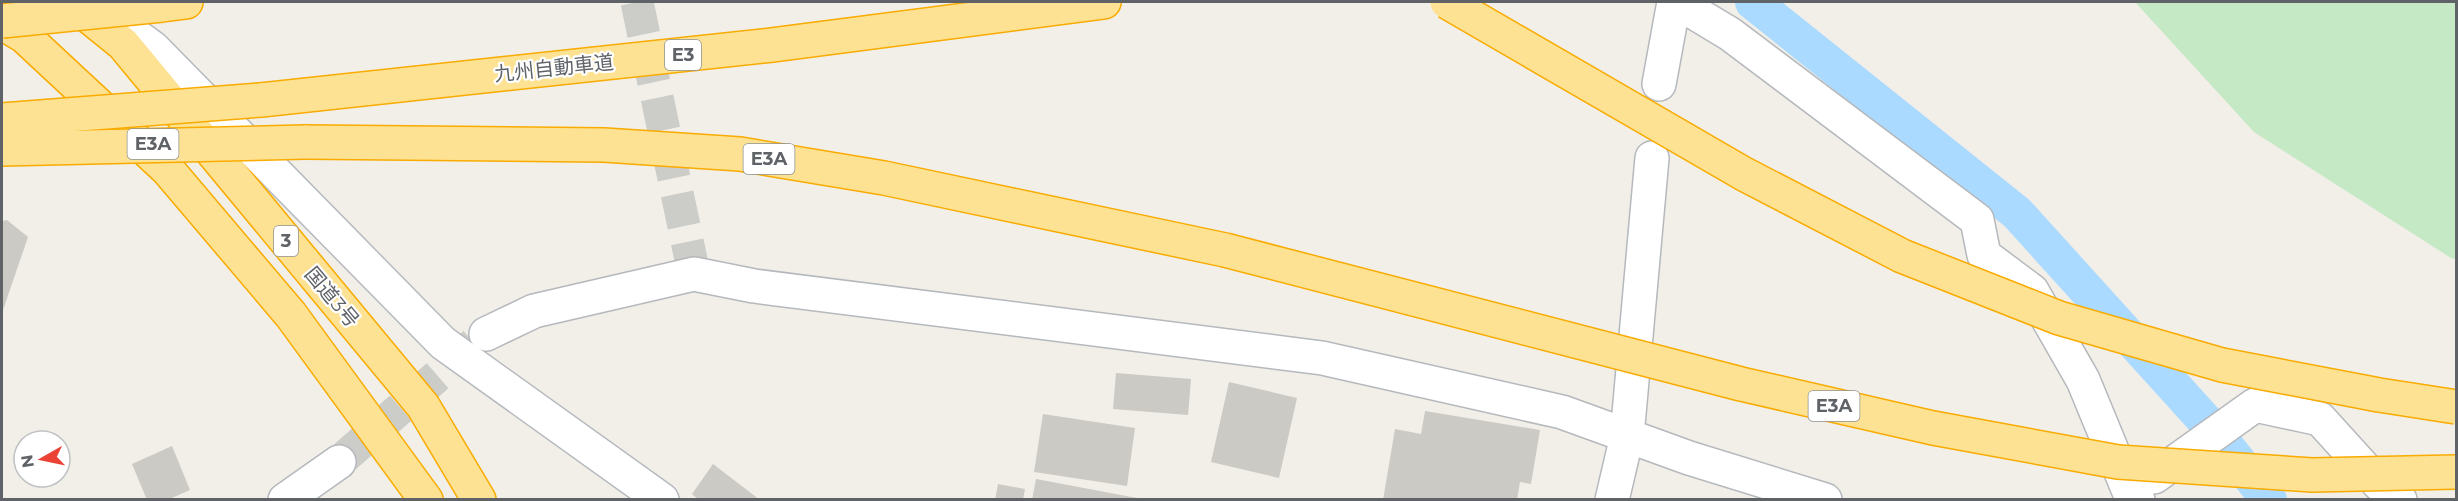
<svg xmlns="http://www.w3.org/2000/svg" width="2458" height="501" font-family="Montserrat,'Noto Sans JP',sans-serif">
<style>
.green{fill:#c5e8c5}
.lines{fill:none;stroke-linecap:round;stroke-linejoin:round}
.canal{stroke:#aadaff;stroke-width:36}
.building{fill:#cccac5}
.street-tunnel{stroke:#ccccc8;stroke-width:33;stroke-dasharray:33 16;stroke-linecap:butt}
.street-casing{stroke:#b5b8bc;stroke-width:36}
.secondary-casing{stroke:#b6babf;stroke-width:36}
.highway-casing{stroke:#f9ab00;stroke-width:36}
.street{stroke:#fff;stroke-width:33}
.secondary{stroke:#fff;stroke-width:33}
.highway{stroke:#fde293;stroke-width:33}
.highway-bridge-casing{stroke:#f9ab00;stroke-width:36;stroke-linecap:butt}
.highway-bridge{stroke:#fde293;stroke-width:33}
.labels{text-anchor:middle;stroke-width:4.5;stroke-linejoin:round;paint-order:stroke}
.shield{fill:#fff;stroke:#8f9295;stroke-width:1.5}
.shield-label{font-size:18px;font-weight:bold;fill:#5f6368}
.street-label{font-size:20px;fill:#5f6368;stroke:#fff}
</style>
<rect width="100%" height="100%" fill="#f1efe8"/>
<polygon class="green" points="2135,2 2456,2 2456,259 2451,258 2254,132"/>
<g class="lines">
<polyline class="canal" points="1753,2 2017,213 2209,425 2269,500"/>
</g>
<g class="building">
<polygon points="7,220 28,237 2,313 2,221"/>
<polygon points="1116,373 1191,379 1188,415 1113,409"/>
<polygon points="1229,382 1297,398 1279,478 1211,462"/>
<polygon points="1425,411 1540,430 1531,484 1520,482 1517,500 1383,500 1395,429 1421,434"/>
<polygon points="1043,414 1135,428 1127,486 1034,472"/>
<polygon points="172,446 190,490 167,500 147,500 132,464"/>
<polygon points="713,464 760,500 699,500 692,494"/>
<polygon points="1036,479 1137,498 1137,500 1032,500"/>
<polygon points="998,484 1025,489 1023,500 995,500"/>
</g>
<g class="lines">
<g class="street-tunnel">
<polyline points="637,2 694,274"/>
<polyline points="339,462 482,337"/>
</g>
<g class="street-casing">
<g id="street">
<polyline points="1677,2 1730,34 1977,220 1984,255 2032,291 2083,380 2130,494 2138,500"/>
<polyline points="1659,84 1674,2"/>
<polyline points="486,334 534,311 694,274 754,286 1322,358 1562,412 1689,458 1825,500"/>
<polyline points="2154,477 2255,405 2320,419 2379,484 2400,500"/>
<polyline points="285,500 339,462"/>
<polyline points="1612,500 1627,436 1652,158"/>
</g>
</g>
<g class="secondary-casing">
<polyline id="secondary" points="105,13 153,48 443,343 662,500"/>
</g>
<g class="highway-casing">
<g id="highway">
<polyline points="71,2 123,44 423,406 479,500"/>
<polyline points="162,5 186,2"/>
<polyline points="2,23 24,36 168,170 291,315 426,500"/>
<polyline points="261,100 772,45 1104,2"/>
<polyline points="305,142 604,145 740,154 884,178 1225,250"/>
</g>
</g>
<use href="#street" class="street"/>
<use href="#secondary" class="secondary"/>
<use href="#highway" class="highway"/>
<g class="highway-bridge-casing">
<g id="highway-bridge">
<polyline points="1447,2 1744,174 1902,256 2059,318 2222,365 2379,395 2456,407"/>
<polyline points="2,21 162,5"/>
<polyline points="2,120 261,100"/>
<polyline points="2,149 305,142"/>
<polyline points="1225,250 1741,384 1933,428 2118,462 2312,475 2456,472"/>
</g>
</g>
<use href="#highway-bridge" class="highway-bridge"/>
</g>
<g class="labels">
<g class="shield">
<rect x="665" y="40" width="36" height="30" rx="4.5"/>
<rect x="127.5" y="129" width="51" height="30" rx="4.5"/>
<rect x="743.5" y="144" width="51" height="30" rx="4.5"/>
<rect x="274" y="226" width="24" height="30" rx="4.5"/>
<rect x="1808.5" y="391" width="51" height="30" rx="4.5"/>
</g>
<g class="shield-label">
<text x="683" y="61">E3</text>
<text x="153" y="150">E3A</text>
<text x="769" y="165">E3A</text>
<text x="286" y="247">3</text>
<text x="1834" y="412">E3A</text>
</g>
<g class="street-label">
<text transform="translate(554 68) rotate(-6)" y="7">九州自動車道</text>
<text transform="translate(332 297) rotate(50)" y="7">国道3号</text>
</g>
</g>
<rect width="2458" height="501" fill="none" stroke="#5f6368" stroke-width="6"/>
<g transform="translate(42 459) rotate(261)"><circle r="28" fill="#ffffff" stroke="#bfc1c3" stroke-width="1.5"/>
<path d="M0-4.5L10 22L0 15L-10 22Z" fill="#ea4335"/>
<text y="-9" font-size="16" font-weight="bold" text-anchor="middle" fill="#5f6368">N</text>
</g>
</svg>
